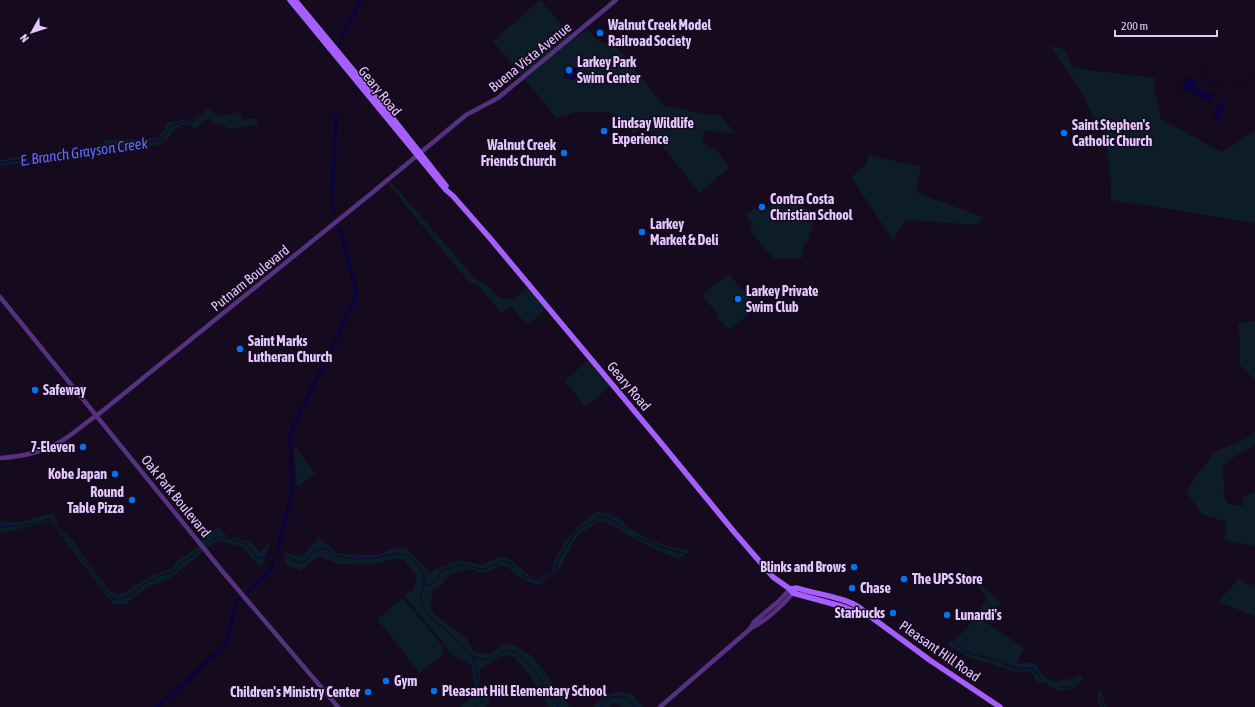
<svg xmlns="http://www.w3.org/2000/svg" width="1255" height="707" font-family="'Asap Condensed',sans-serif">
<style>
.green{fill:#0d1d28}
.water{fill:#09053c}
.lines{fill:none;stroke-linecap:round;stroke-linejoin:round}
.stream{stroke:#09053c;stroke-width:1}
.canal{stroke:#09053c;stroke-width:3.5}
.tertiary{stroke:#563180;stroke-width:4.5}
.secondary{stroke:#a75eff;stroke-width:5.5}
.poi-dot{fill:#0072f2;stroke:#160a1e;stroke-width:1.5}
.labels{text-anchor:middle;stroke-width:3;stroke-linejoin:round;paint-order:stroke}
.poi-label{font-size:14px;font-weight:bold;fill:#e5c7ff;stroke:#160a1e;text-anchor:start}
.street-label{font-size:14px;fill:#e5c7ff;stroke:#160a1e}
.water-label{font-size:15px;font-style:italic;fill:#5e6fff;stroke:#160a1e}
</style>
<rect width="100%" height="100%" fill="#160a1e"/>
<g class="green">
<polygon points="540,0 574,39 588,29 599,42 614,43 664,106 706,114 720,115 736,134 704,130 702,140 710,149 714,146 730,167 700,193 645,125 633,134 624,123 622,123 610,112 576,112 557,118 493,41"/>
<polygon points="1051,46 1064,49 1072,66 1081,69 1155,78 1154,86 1161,119 1222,152 1255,131 1255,223 1111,200 1111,184 1106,139 1098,127 1082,93"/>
<polygon points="209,107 217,116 240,112 242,120 255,118 259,124 228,129 222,123 215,125 207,119 196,129 188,124 174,129 169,138 158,145 97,154 0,166 0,159 4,160 15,156 35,160 51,151 64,156 91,151 106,140 144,139 159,137 168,122 194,119"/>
<polygon points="869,155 921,167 916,192 983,217 978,225 906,220 893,240 851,177 866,165"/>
<polygon points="388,179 473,276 478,281 486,284 500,299 514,299 529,286 548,308 527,325 511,306 501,313 477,284 471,283 459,270 386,181"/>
<polygon points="790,192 794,195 814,220 808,241 804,244 803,253 801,259 773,258 749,229 753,225 745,215 753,209 759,210 762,214"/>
<polygon points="729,274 757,307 730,330 716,317 717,314 702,295"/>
<polygon points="1255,321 1255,380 1240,365 1240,342 1238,323"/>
<polygon points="590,358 612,385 585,407 565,381"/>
<polygon points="1255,432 1255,444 1233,458 1222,466 1225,490 1223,493 1227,503 1234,505 1243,506 1243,497 1255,492 1255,546 1253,546 1225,540 1226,522 1202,514 1187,493 1193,480 1215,452 1244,440"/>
<polygon points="294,445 315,473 297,487"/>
<path d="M598,511L609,514L620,519L627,526L648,539L667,546L689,551L687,554L678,559C661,552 645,545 629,536C619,530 612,524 601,521L582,532L574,541L560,568L539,585C531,583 523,580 516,575C509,569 509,566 500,565L491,571L481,573L470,569L450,574L440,587L433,589L430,606L435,614L466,638L474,652L490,655L502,644L515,645L532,656L545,672L560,695L570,707H549L530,675L514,657L505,655L480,669V689L487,696L490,702L485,707H460L470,699L476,691L471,665C458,657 451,656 443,643L404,595L414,589L417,576L404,559H393L373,565L339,564L319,556L300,571L287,565L282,552L302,556L319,537L339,554L379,555L396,547L408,549L430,573L438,568L461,560L481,565L502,556L510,559L526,573L540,579L551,572L554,562L564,543L580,524Z"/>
<path d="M53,513L61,531L70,537L105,585L112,592L118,595C127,592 133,586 141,582C150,576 161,572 171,569L177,561L201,545L199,542L219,526L227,536L249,541L260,552L271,541L262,567L254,561L241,546L216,541L171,578L147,587L126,604H113L50,521L4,533L0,532V522H20Z"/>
<path d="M960,563L1001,603L981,619L1024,648L1016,664C1021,664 1027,662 1032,663C1038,664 1039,670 1042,674C1051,686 1069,680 1080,675L1084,678L1074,689L1059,691L1043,682L1038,683L1030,671L1014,672L990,663L972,659L947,645L967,629L987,598Z"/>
<polygon points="1239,578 1247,584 1255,585 1255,616 1218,602"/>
<polygon points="403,598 443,647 444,654 420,673 377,619"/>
<polygon points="1100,689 1102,693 1107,707 1100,707 1097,699"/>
<polygon points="616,692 631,693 643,707 622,707 615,702 609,707 593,707 605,696"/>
</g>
<g class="water">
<polygon points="566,66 578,68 575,80 564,78"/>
<polygon points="1186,77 1196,81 1191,93 1185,89 1184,91 1181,90"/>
<polygon points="1195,87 1213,94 1210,101 1192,94 1193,91 1206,95 1193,90"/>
<polygon points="1219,103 1226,106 1220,120 1213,118"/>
</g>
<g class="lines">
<g class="stream">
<path d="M1200,62C1201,65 1201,68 1202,71C1207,83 1225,91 1237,87C1244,85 1248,78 1255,75"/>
<polyline points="0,163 13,161 35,160 81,152 117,149 133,144 159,141 171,126 187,121 195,121 204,112"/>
<path d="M0,527C12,526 24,526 36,523C41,522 45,519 51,518L59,531"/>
<path d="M637,536C653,545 669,550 687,554"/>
<polyline points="69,542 92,571 99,582 113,599 121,599 131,594 144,584 161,575 173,573 182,562 197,553"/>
<path d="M209,542C212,540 214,538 217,537C224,536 244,542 248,546C253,550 254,555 259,559L269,554"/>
<path d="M274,555L285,556L301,563L306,561C310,551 317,551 326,548L333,555L356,559L378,558L393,554H408C413,561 424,570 424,580C424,591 417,593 424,607C429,619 439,623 447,631C456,639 462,650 472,655C478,659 486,660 493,660L501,653L507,650L517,653L527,662L539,677L545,689L559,707"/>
<polyline points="522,575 540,581 553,572 562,554 576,532 584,525 593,522 598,517 610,518 628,530"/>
<polyline points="424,581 427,585 436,583 441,571 459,565 469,566 483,570 503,561 510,563 515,568"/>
<polyline points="955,644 971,654 989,658 1017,669 1033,668 1041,679"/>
<polyline points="472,656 476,669 482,700 475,707"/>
<polyline points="1061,687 1067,688 1076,685"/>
<polyline points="1099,696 1104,707"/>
<path d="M600,707C610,692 624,694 635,707"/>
</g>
<g class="canal">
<polyline points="340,45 340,40 361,0"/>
<polyline points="334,212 332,201 336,117"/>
<polyline points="277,550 292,494 290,438 291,433 356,296 356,289 339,227"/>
<polyline points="158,707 226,644 228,640 235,607 237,601 269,573 273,562"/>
</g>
<g class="tertiary">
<polyline points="0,297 223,572 338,707"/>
<path d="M0,458C20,457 42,452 60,442C74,434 86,422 100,413L373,192L466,115L498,98L616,0"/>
<path d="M751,628C766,621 783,605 793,593"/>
<polyline points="660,707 750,629 754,622 779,601 790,589"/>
</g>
<g class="secondary">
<polyline points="290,0 446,190 453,196 489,237 657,438 735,533 773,577 790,589 793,593 844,607 859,613 867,614"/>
<polyline points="295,0 387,111 446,186"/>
<path d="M790,589L797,588C818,595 852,597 867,614L931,661L1000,707"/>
</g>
</g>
<g class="poi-dot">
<circle cx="600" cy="33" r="4"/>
<circle cx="569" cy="70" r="4"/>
<circle cx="604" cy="131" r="4"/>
<circle cx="1064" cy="133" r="4"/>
<circle cx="564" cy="153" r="4"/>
<circle cx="762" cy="207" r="4"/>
<circle cx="642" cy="232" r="4"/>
<circle cx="738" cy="299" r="4"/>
<circle cx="240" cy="349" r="4"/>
<circle cx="35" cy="390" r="4"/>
<circle cx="83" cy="447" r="4"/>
<circle cx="115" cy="474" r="4"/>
<circle cx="132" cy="500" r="4"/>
<circle cx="854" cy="567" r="4"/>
<circle cx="904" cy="579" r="4"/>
<circle cx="852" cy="588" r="4"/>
<circle cx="893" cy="613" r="4"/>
<circle cx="947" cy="615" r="4"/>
<circle cx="386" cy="681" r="4"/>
<circle cx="434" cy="691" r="4"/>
<circle cx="368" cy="692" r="4"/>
</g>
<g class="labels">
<g class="poi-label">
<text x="608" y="30">Walnut Creek Model<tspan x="608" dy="16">Railroad Society</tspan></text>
<text x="577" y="67">Larkey Park<tspan x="577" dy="16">Swim Center</tspan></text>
<text x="612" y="128">Lindsay Wildlife<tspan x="612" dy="16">Experience</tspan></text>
<text x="1072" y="130">Saint Stephen's<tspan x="1072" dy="16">Catholic Church</tspan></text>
<text x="556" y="150" text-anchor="end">Walnut Creek<tspan x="556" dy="16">Friends Church</tspan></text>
<text x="770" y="204">Contra Costa<tspan x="770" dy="16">Christian School</tspan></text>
<text x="650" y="229">Larkey<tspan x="650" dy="16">Market &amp; Deli</tspan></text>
<text x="746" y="296">Larkey Private<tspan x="746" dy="16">Swim Club</tspan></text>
<text x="248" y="346">Saint Marks<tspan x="248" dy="16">Lutheran Church</tspan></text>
<text x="43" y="395">Safeway</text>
<text x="75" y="452" text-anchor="end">7-Eleven</text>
<text x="107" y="479" text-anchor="end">Kobe Japan</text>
<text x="124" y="497" text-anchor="end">Round<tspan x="124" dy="16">Table Pizza</tspan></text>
<text x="846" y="572" text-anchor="end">Blinks and Brows</text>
<text x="912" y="584">The UPS Store</text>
<text x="860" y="593">Chase</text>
<text x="885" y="618" text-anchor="end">Starbucks</text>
<text x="955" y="620">Lunardi's</text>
<text x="394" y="686">Gym</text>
<text x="442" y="696">Pleasant Hill Elementary School</text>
<text x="360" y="697" text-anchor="end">Children's Ministry Center</text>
</g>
<g class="street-label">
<text transform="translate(530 57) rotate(-39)" y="5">Buena Vista Avenue</text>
<text transform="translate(380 91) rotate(51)" y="5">Geary Road</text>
<text transform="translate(250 278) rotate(-39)" y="5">Putnam Boulevard</text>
<text transform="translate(629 386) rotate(50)" y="5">Geary Road</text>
<text transform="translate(176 496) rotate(51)" y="5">Oak Park Boulevard</text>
<text transform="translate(940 651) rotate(35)" y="5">Pleasant Hill Road</text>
</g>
<g class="water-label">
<text transform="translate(84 152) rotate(-8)" y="5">E. Branch Grayson Creek</text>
</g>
</g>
<g transform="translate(32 32) rotate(231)" stroke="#160a1e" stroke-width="3" paint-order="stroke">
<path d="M0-3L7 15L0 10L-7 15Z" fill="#e5c7ff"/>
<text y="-6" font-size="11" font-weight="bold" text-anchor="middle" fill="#e5c7ff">N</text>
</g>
<path d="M1115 30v6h102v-6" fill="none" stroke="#e5c7ff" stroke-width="2"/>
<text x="1121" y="30" font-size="12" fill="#e5c7ff" stroke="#160a1e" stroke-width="3" paint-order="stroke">200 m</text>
</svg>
